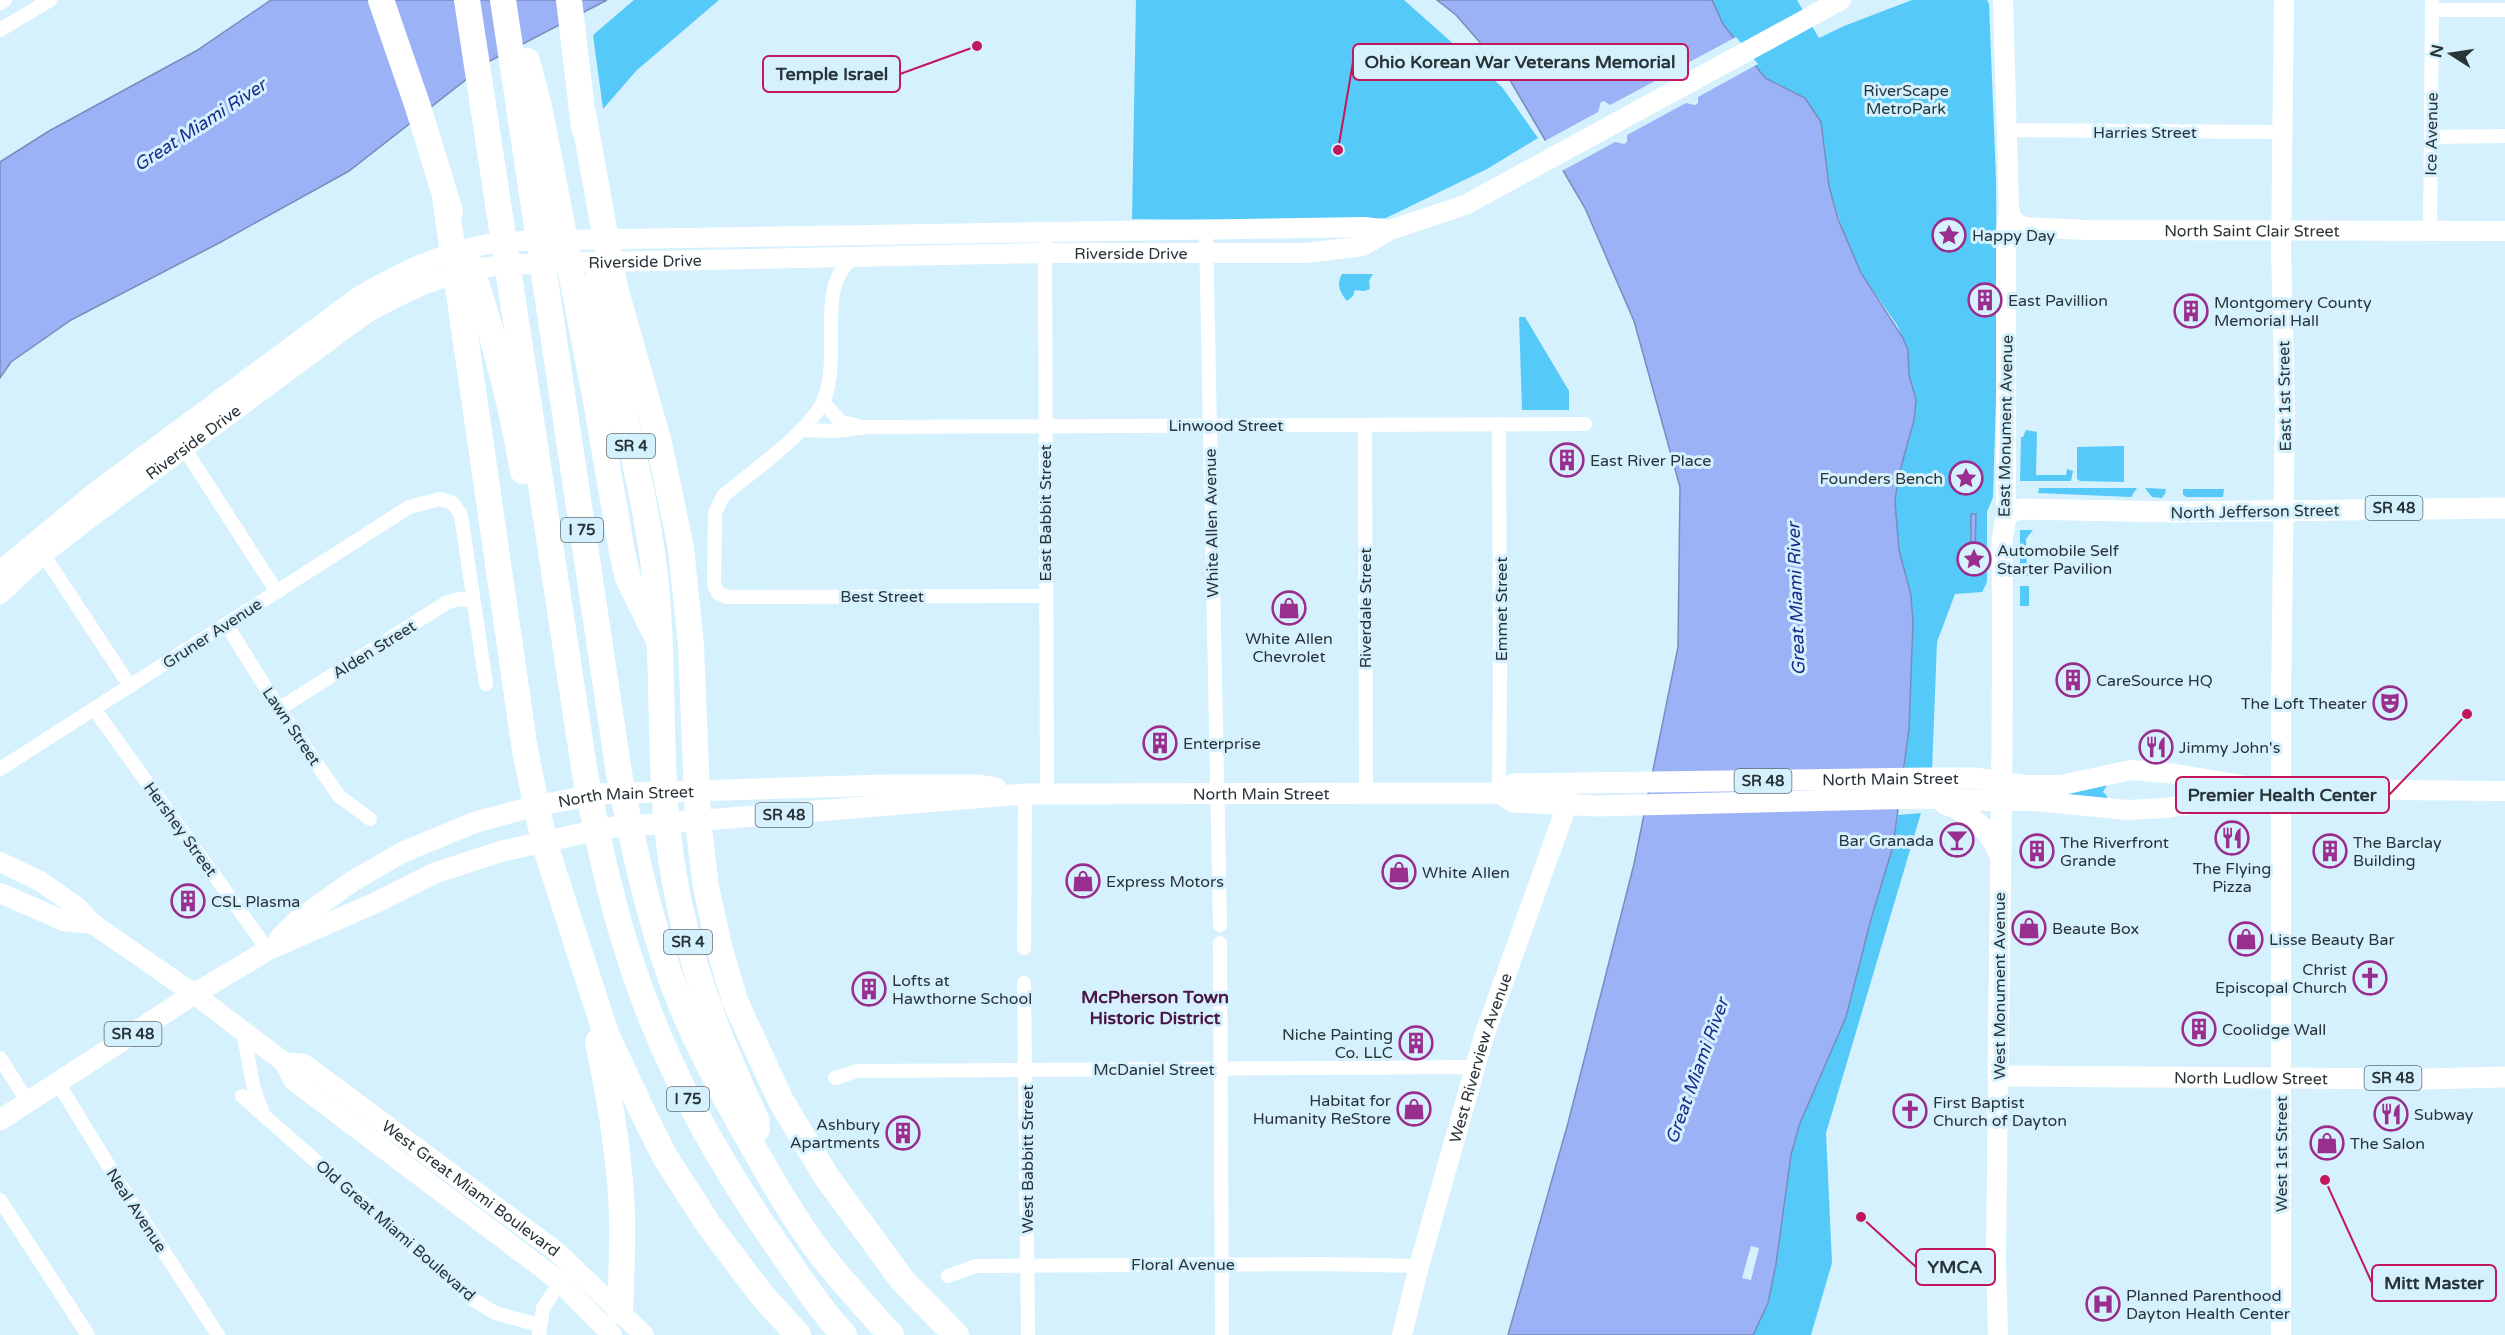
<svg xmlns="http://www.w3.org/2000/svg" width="2505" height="1335" font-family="'Varela Round',sans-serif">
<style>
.green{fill:#55c9f7}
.water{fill:#9bb2f7;stroke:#798cbe;stroke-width:1.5}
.pier{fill:#d5f1fe}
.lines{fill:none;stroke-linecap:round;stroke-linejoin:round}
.street{stroke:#fff;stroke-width:14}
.secondary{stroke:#fff;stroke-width:20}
.primary{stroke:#fff;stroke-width:21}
.highway{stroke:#fff;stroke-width:26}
.labels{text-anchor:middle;stroke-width:6;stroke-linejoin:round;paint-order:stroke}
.shield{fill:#d5f1fe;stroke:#5d6d74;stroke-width:1.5}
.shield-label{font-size:15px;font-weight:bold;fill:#293439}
.park-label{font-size:16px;fill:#1f343e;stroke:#d5f1fe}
.street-label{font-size:16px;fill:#293439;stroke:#d5f1fe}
.poi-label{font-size:16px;fill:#293439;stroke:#d5f1fe;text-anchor:start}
.water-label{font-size:18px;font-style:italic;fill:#1e2a8b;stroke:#d5f1fe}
.neighbourhood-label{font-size:18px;font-weight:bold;fill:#491543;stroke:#d5f1fe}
.leader{fill:none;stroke:#c2185b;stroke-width:2}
.callout-dot{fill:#c2185b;stroke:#d5f1fe;stroke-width:2}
.callout{fill:#d5f1fe;stroke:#c2185b;stroke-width:2}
.callout-label{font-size:18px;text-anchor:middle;font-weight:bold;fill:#293439}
</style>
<rect width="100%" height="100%" fill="#d5f1fe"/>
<g class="green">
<polygon points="634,0 719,0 637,70 603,109 593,35"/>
<polygon points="1136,0 1404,0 1502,87 1538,138 1487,169 1386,218 1347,221 1132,219"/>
<polygon points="1712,0 1797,0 1819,38 1844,26 1912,0 1987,0 1989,4 1996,179 1997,366 1993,497 1987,512 1987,582 1982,592 1955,594 1937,642 1932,771 1904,772 1909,729 1913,623 1911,595 1899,550 1895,502 1898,478 1915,412 1916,400 1909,375 1908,350 1897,325 1861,273 1846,242 1829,186 1821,122 1805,98 1765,78 1723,24"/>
<path d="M1342,274H1373L1369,281L1370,289L1364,291L1355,290L1353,296L1347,301C1340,293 1336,284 1342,274Z"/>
<polygon points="1519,317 1525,317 1569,391 1569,410 1522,410"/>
<polygon points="2026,430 2037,432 2036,475 2066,475 2067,469 2073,471 2071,481 2020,481 2021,437 2023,437"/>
<polygon points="2124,446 2124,482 2080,481 2077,479 2077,447"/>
<polygon points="2039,488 2137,488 2131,497 2038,493"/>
<polygon points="2145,488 2166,489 2165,494 2162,498 2152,497"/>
<polygon points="2183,489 2224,489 2223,497 2186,497 2183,494"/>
<polygon points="2020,530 2033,530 2026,539 2027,566 2034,570 2035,576 2020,576"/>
<rect x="2020" y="586" width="9" height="20"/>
<polygon points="2107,785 2103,792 2107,796 2107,801 2069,796 2069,794"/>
<polygon points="1921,813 1826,1133 1832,1263 1811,1335 1753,1335 1768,1303 1776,1264 1791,1155 1800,1123 1846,1017 1871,919 1893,846 1898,815"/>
</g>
<g class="water">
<polygon points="271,0 607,0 490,61 349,171 219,243 71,320 11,362 0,378 0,162 49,131 196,51"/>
<polygon points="1437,0 1712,0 1723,24 1765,78 1805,98 1821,122 1829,186 1838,219 1861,273 1903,338 1908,350 1909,375 1916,400 1914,420 1898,478 1895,502 1899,550 1911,595 1913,623 1909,729 1893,846 1871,919 1846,1017 1800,1123 1791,1155 1776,1264 1768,1303 1753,1335 1508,1335 1568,1123 1634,864 1678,647 1680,487 1634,321 1585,208 1504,70 1456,15"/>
<polygon points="1971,514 1976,514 1975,549 1971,549"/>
</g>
<g class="pier">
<polygon points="1736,37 1758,64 1698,97 1698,103 1695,105 1686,103 1627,135 1627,142 1624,144 1615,142 1560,172 1543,142 1598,112 1601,102 1604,101 1610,105 1670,73 1670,65 1673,63 1682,66"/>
<polygon points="1751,1246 1759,1248 1751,1280 1742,1278"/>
</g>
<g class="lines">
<g class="street">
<polyline points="0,3 5,0"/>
<polyline points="2432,10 2505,10"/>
<polyline points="0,30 50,0"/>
<polyline points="2007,130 2283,132"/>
<polyline points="2431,137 2505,136"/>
<polyline points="1206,231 1220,925"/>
<polyline points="2430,232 2432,0"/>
<polyline points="1045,246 1047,794"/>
<path d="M854,258C815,284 841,354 825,397C814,429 750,473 723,496L715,513L714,584L718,593L727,597L1046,596"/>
<polyline points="823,402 841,422 856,425"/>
<polyline points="1365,425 1366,792"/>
<polyline points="801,430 836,431 867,427 1585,424"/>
<polyline points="184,448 277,592"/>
<polyline points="43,554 130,686"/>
<polyline points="226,624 279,709 339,796 370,819"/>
<polyline points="94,709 268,950"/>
<polyline points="279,709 446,603 459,599 473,601"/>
<polyline points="0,769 409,507 440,499 453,503 461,515 486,684"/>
<polyline points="1499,793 1500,676 1499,424"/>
<polyline points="1220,943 1222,1335"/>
<polyline points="1024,948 1025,794"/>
<polyline points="1024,983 1028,1335"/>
<polyline points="243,1031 254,1090 262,1111"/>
<polyline points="0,1058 28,1102"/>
<polyline points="835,1078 857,1071 1474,1067"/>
<polyline points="58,1083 118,1181 218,1335"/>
<polyline points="242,1096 471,1298 495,1313 539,1325"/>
<polyline points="0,1200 88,1335"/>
<polyline points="948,1276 976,1266 1323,1264 1419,1266"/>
<polyline points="539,1335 543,1308 564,1276"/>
</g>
<g class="secondary">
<polyline points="2003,0 2009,208 2006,231 2006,516"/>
<path id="s1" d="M2009,208L2012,219L2023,227L2087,230L2505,231"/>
<path d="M0,571L94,493L358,297C398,274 437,254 483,245C506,240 531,241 554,240L1364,227L1390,230"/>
<path id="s2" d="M0,594L43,554L90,518L365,314C404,292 444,273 488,267C508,264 529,264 549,263L1044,253H1307L1363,246L1390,230L1465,205L1841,0"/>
<polyline points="2004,782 2025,785 2061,785 2131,770 2176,774 2277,791"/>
<polyline points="2002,801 2036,801 2127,810 2165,808 2202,803 2243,802 2282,792 2388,790 2505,791"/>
<polyline points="0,862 40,881 77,907 93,924 194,994 284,1062 294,1081 559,1281 612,1335"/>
<polyline points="0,893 64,921 93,924"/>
<path id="s3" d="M284,1062L304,1064L556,1251L644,1335"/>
<polyline points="1998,1076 1996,1262 1998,1335"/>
<path id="s4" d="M1402,1335L1419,1266L1484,1036L1567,805V790"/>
<polyline points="2281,1335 2281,695 2285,408 2281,250 2284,0"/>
</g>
<g class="primary">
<path id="s5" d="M2505,508L2174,512L2022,509L2014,511L2006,516L2002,542C2004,720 2000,898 1998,1076L2425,1079L2505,1077"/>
<path id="s6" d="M1499,793L1514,784L1927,778H1974L2004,782"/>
<path d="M1945,804C1971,814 1987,827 1999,853"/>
<path id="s7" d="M279,939L296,922L351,882L403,852L476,822L535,806L599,794L884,785H979L996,788"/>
<path id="s8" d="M0,1120L194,994L268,950L377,902L435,873L502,851L544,842L606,828L1025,794L1499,793L1513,802L1596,806L1924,798L2002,801"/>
</g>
<g class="highway">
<polyline points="381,0 418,107 450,211"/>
<path d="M467,0L585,774C598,839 611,903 632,965C666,1069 718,1162 781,1251C801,1280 820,1309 844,1335"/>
<path d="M503,0L619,773C633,844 648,916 673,984C693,1038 719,1087 747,1136C770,1177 794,1219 822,1256C844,1283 868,1310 891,1335"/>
<polyline points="569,0 584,128"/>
<polyline points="527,61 539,106 596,401 622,552 628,578 656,635"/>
<polyline points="583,113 614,284 659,443 681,548 691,645 698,822 706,887 720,950 735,1001 781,1101 826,1176 903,1281 956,1335"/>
<polyline points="445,197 525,750 544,842 606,1034 646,1119 664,1155 708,1224 761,1294 798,1335"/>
<path d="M466,254C491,325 510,397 523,471"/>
<path d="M598,278C610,375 642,470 654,567C665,659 658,752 669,843C681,941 714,1031 756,1119L757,1129"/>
<path d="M598,1042C610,1098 620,1157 622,1215C623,1247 621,1279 620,1311"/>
</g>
</g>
<defs>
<g id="sight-ring" transform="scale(1.725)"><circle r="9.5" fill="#d5f1fe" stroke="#9a2e8e" stroke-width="1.5"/><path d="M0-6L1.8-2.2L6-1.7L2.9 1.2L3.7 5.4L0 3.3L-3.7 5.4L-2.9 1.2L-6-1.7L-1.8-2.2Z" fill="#9a2e8e"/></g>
<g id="building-ring" transform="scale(1.725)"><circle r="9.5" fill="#d5f1fe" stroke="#9a2e8e" stroke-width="1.5"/><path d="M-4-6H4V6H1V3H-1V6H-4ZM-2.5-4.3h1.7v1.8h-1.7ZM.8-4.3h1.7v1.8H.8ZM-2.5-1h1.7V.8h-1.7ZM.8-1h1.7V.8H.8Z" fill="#9a2e8e"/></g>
<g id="shop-ring" transform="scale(1.725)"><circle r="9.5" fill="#d5f1fe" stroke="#9a2e8e" stroke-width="1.5"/><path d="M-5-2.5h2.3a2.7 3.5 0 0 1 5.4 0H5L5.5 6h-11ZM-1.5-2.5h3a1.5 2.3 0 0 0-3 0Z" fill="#9a2e8e"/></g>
<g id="theatre-ring" transform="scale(1.725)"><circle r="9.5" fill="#d5f1fe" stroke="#9a2e8e" stroke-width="1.5"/><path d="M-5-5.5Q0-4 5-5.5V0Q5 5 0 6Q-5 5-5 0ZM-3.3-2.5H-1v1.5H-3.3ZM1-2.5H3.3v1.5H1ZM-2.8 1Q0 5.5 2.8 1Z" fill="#9a2e8e"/></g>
<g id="restaurant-ring" transform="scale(1.725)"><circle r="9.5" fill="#d5f1fe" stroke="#9a2e8e" stroke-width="1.5"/><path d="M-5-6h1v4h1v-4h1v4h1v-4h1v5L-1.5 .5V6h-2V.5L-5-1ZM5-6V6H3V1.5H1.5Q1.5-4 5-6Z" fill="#9a2e8e"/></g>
<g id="bar-ring" transform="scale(1.725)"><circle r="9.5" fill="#d5f1fe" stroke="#9a2e8e" stroke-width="1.5"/><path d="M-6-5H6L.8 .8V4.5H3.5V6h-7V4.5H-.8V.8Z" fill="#9a2e8e"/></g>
<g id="church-ring" transform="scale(1.725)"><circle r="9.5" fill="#d5f1fe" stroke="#9a2e8e" stroke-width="1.5"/><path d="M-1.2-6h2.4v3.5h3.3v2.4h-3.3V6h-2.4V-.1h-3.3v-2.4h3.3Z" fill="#9a2e8e"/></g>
<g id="hospital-ring" transform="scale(1.725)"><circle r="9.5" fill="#d5f1fe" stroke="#9a2e8e" stroke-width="1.5"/><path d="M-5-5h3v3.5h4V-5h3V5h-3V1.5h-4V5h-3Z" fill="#9a2e8e"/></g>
</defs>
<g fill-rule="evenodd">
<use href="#sight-ring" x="1949" y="235"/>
<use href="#building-ring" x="1985" y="300"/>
<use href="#building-ring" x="2191" y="311"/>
<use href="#building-ring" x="1567" y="460"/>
<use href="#sight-ring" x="1966" y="478"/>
<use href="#sight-ring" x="1974" y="559"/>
<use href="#shop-ring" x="1289" y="608"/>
<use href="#building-ring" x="2073" y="680"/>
<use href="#theatre-ring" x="2390" y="703"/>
<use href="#building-ring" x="1160" y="743"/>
<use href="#restaurant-ring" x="2156" y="747"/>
<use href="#restaurant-ring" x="2232" y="838"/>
<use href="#bar-ring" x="1957" y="840"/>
<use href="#building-ring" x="2037" y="851"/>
<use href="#building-ring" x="2330" y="851"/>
<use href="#shop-ring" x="1399" y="872"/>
<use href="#shop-ring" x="1083" y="881"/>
<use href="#building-ring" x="188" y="901"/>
<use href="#shop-ring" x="2029" y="928"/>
<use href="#shop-ring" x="2246" y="939"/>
<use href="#church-ring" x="2370" y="978"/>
<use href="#building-ring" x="869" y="989"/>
<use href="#building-ring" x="2199" y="1029"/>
<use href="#building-ring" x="1416" y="1043"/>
<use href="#shop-ring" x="1414" y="1109"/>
<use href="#church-ring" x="1910" y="1111"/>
<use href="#restaurant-ring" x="2391" y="1114"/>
<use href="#building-ring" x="903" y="1133"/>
<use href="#shop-ring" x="2327" y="1143"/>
<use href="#hospital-ring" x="2103" y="1304"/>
</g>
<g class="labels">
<g class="shield">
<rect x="607" y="434" width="48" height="24" rx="4.5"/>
<rect x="2365.5" y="496" width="57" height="24" rx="4.5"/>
<rect x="561" y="518" width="42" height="24" rx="4.5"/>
<rect x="1734.5" y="769" width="57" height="24" rx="4.5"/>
<rect x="755.5" y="803" width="57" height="24" rx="4.5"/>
<rect x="664" y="930" width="48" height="24" rx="4.5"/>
<rect x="104.5" y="1022" width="57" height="24" rx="4.5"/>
<rect x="2364.5" y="1066" width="57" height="24" rx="4.5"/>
<rect x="667" y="1087" width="42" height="24" rx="4.5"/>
</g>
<g class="shield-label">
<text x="631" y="451">SR 4</text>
<text x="2394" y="513">SR 48</text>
<text x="582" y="535">I 75</text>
<text x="1763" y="786">SR 48</text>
<text x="784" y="820">SR 48</text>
<text x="688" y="947">SR 4</text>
<text x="133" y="1039">SR 48</text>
<text x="2393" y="1083">SR 48</text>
<text x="688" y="1104">I 75</text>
</g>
<g class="park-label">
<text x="1906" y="96">RiverScape<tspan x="1906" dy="18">MetroPark</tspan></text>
</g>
<g class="street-label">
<text x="2145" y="138">Harries Street</text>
<text transform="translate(2431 134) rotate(-89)" y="6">Ice Avenue</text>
<text dy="6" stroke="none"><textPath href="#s1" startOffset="254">North Saint Clair Street</textPath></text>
<text dy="6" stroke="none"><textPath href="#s2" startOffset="1236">Riverside Drive</textPath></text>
<text dy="6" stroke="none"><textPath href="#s2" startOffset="750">Riverside Drive</textPath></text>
<text transform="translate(2284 396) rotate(-91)" y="6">East 1st Street</text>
<text x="1226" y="431">Linwood Street</text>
<text transform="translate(2005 426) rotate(-89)" y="6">East Monument Avenue</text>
<text dy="6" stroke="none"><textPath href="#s2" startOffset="246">Riverside Drive</textPath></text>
<text transform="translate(2255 511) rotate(-1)" y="6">North Jefferson Street</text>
<text transform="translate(1045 513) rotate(-90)" y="6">East Babbit Street</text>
<text transform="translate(1211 523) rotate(-91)" y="6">White Allen Avenue</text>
<text x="882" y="602">Best Street</text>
<text transform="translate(1365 608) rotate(-90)" y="6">Riverdale Street</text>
<text transform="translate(1501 609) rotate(-90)" y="6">Emmet Street</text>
<text transform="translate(212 633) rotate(-33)" y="6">Gruner Avenue</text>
<text transform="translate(374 649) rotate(-32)" y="6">Alden Street</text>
<text transform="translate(292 726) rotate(56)" y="6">Lawn Street</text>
<text dy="6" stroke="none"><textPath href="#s6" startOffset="394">North Main Street</textPath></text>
<text dy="6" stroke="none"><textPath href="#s8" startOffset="1335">North Main Street</textPath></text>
<text dy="6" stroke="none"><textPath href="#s7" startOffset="384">North Main Street</textPath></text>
<text transform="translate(181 829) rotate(54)" y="6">Hershey Street</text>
<text transform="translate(1999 986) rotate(-90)" y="6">West Monument Avenue</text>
<text dy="6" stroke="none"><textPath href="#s4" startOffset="288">West Riverview Avenue</textPath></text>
<text x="1154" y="1075">McDaniel Street</text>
<text dy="6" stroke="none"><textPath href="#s5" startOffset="1314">North Ludlow Street</textPath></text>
<text transform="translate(2281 1154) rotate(-90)" y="6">West 1st Street</text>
<text transform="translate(1027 1159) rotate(-90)" y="6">West Babbitt Street</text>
<text dy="6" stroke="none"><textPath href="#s3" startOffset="228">West Great Miami Boulevard</textPath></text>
<text transform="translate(137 1210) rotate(57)" y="6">Neal Avenue</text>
<text transform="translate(396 1230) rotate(41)" y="6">Old Great Miami Boulevard</text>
<text x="1183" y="1270">Floral Avenue</text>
</g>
<g class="poi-label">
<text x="1972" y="241">Happy Day</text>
<text x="2008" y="306">East Pavillion</text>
<text x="2214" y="308">Montgomery County<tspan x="2214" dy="18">Memorial Hall</tspan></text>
<text x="1590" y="466">East River Place</text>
<text x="1943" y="484" text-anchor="end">Founders Bench</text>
<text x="1997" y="556">Automobile Self<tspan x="1997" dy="18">Starter Pavilion</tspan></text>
<text x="1289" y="644" text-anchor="middle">White Allen<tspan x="1289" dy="18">Chevrolet</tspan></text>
<text x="2096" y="686">CareSource HQ</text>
<text x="2367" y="709" text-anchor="end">The Loft Theater</text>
<text x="1183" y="749">Enterprise</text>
<text x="2179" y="753">Jimmy John's</text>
<text x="1934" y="846" text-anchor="end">Bar Granada</text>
<text x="2060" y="848">The Riverfront<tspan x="2060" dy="18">Grande</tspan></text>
<text x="2353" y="848">The Barclay<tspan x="2353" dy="18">Building</tspan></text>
<text x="2232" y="874" text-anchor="middle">The Flying<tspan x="2232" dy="18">Pizza</tspan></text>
<text x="1422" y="878">White Allen</text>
<text x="1106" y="887">Express Motors</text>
<text x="211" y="907">CSL Plasma</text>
<text x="2052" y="934">Beaute Box</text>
<text x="2269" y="945">Lisse Beauty Bar</text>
<text x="2347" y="975" text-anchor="end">Christ<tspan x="2347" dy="18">Episcopal Church</tspan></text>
<text x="892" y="986">Lofts at<tspan x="892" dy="18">Hawthorne School</tspan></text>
<text x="2222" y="1035">Coolidge Wall</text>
<text x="1393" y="1040" text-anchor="end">Niche Painting<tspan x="1393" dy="18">Co. LLC</tspan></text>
<text x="1391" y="1106" text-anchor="end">Habitat for<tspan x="1391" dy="18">Humanity ReStore</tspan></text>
<text x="1933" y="1108">First Baptist<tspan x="1933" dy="18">Church of Dayton</tspan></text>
<text x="2414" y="1120">Subway</text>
<text x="880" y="1130" text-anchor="end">Ashbury<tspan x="880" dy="18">Apartments</tspan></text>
<text x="2350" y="1149">The Salon</text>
<text x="2126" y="1301">Planned Parenthood<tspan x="2126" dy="18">Dayton Health Center</tspan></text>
</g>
<g class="water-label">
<text transform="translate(200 125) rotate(-33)" y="6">Great Miami River</text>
<text transform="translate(1796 599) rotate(-92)" y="6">Great Miami River</text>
<text transform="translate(1697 1071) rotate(-70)" y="6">Great Miami River</text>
</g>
<g class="neighbourhood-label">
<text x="1155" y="1003">McPherson Town<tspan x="1155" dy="21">Historic District</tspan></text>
</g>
</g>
<path class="leader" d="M1338 150L1353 62M977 46L900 74M2467 714L2389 795M1861 1217L1916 1267M2325 1180L2372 1283"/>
<g class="callout-dot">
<circle cx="1338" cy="150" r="6"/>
<circle cx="977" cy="46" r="6"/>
<circle cx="2467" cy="714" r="6"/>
<circle cx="1861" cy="1217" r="6"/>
<circle cx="2325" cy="1180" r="6"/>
</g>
<g class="callout">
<rect x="1353" y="44" width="335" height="36" rx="6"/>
<rect x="763" y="56" width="137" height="36" rx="6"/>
<rect x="2176" y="777" width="213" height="36" rx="6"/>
<rect x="1916" y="1249" width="79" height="36" rx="6"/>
<rect x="2372" y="1265" width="124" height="36" rx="6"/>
</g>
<g class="callout-label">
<text x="1520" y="68">Ohio Korean War Veterans Memorial</text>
<text x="832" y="80">Temple Israel</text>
<text x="2282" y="801">Premier Health Center</text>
<text x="1955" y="1273">YMCA</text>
<text x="2434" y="1289">Mitt Master</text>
</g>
<g transform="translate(2451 54) rotate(282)" stroke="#d5f1fe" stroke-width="4.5" paint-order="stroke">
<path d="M0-4.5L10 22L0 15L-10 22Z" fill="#293439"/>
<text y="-9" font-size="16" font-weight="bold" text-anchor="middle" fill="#293439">N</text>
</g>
</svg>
